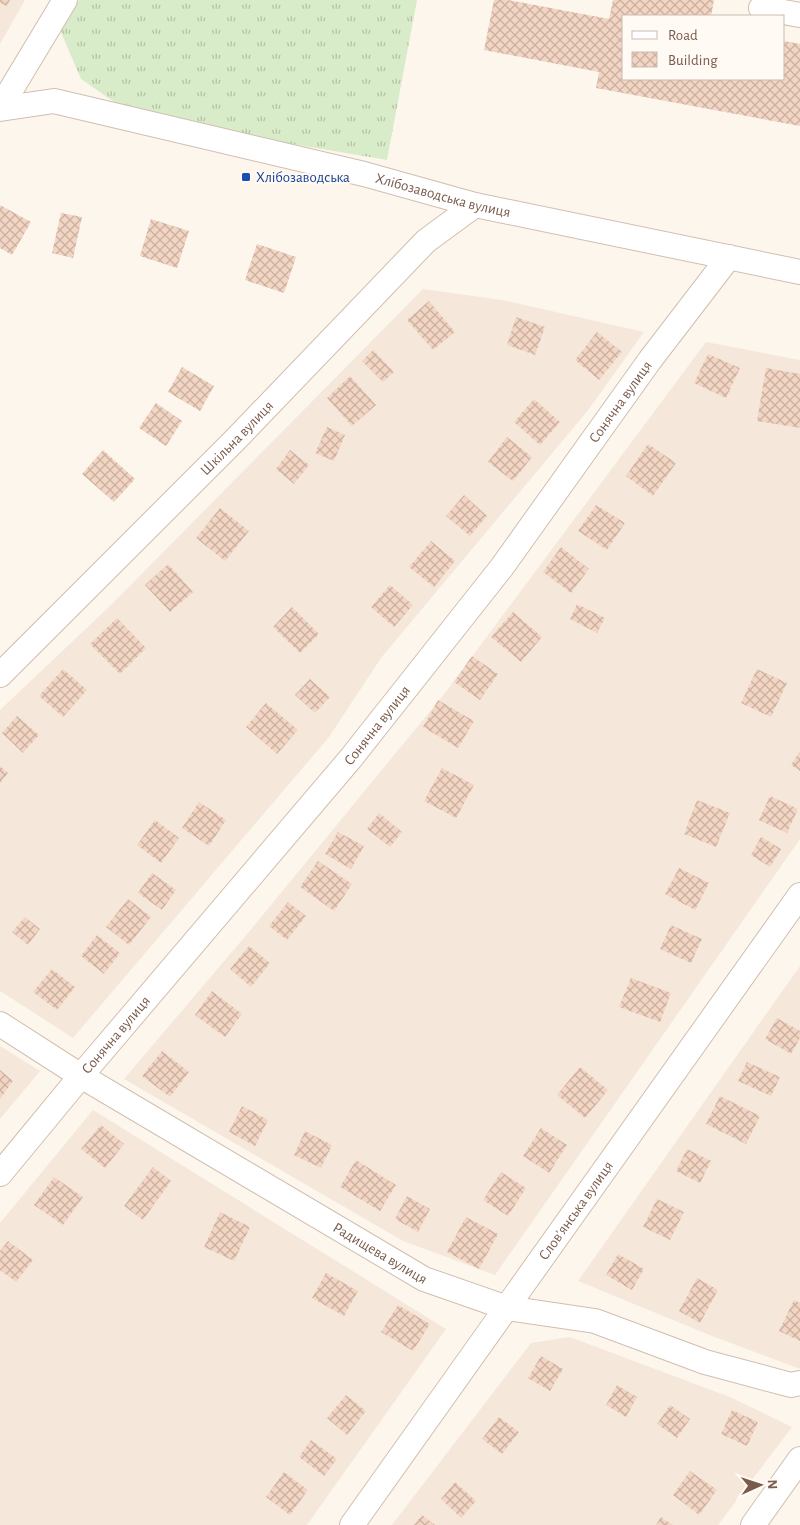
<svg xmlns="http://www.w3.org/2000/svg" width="800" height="1525" font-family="'Alegreya Sans',sans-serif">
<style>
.residential{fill:#f5e8da}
.grass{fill:url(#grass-tufts)}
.building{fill:url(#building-cross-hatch)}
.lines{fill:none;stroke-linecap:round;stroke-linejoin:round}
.minor-casing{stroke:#d1beb0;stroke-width:26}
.minor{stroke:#fff;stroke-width:24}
.transit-dot{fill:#1a4fb4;stroke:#fffaf3;stroke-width:2}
.labels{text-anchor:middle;stroke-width:4;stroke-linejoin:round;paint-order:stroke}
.transit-label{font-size:15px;fill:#164399;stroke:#fffaf3;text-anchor:start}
.street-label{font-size:15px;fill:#7a5c4d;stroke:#fffaf3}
</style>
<defs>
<pattern id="grass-tufts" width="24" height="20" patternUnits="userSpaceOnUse" patternTransform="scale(1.25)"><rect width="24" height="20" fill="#d8ecc9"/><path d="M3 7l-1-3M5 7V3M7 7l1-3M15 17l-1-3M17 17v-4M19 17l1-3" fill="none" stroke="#b4c2a5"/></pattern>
<pattern id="building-cross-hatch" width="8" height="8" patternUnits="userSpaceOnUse" patternTransform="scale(1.25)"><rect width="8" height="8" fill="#f3d5c3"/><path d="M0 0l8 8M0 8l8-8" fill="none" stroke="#cab0a1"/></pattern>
</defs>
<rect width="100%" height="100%" fill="#fdf6ec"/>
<g class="residential">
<polygon points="0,0 25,0 0,44"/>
<polygon points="423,289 502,300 644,332 589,409 381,658 329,737 73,1038 0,991 0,710 112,604"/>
<polygon points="706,342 800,360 800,839 495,1275 403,1241 124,1079 248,933 445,693"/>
<polygon points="800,966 800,1369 712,1336 578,1281"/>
<polygon points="0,1046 40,1071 0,1119"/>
<polygon points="93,1110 446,1329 307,1525 0,1525 0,1223"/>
<polygon points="570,1337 730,1397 792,1427 718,1525 392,1525 531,1343"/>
</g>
<polygon class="grass" points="79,0 417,0 387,160 216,131 117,104 81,79 60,30"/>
<g class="building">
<polygon points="0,0 10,0 7,6 0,3"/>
<polygon points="494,0 508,0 609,19 613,0 714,0 711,16 624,16 624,79 784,79 784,41 800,44 800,126 596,88 599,72 484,50"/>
<polygon points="0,205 31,222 12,255 0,248"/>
<polygon points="61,213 82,217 73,258 52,253"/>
<polygon points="151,219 189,231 177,268 140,256"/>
<polygon points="257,244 296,257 284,293 245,280"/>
<polygon points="429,301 455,332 433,350 407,320"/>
<polygon points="516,317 545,327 535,355 507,345"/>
<polygon points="597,332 622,352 599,380 575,360"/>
<polygon points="373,350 394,372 383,382 362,361"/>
<polygon points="708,354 740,368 726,398 694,383"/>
<polygon points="182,367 214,386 200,411 168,392"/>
<polygon points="766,368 800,374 800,428 757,421"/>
<polygon points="350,376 376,405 352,426 327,398"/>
<polygon points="534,399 560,422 540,445 514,422"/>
<polygon points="156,403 182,421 166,446 139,428"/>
<polygon points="327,427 345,435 334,461 315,453"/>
<polygon points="507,437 532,457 513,481 488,462"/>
<polygon points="648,444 676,463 653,496 626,476"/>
<polygon points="103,450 135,479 114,502 82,474"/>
<polygon points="290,450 309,465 294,484 276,469"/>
<polygon points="464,495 487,516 470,536 446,516"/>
<polygon points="596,505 625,523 607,550 578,531"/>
<polygon points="220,508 249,531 225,561 196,538"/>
<polygon points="431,541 455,561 434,587 409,567"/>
<polygon points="561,547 589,569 571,593 543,572"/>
<polygon points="168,564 193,592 170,612 145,585"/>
<polygon points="390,585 413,605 394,627 371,607"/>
<polygon points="577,604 605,618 597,633 570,619"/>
<polygon points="292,607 319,634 300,653 273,627"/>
<polygon points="513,612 542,637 521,662 491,637"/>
<polygon points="117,618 146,648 120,674 90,644"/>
<polygon points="472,656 498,674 480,700 454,682"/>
<polygon points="63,669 87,690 63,717 39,696"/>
<polygon points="757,669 787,683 771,717 741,703"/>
<polygon points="310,679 330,697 315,713 295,695"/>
<polygon points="438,700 474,721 458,748 423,727"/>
<polygon points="266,703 298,730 277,754 246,727"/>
<polygon points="17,716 39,735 23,753 2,733"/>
<polygon points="800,751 800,771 791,765"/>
<polygon points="0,766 8,773 0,783"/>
<polygon points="442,768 474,785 456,818 424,801"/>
<polygon points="770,796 798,809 787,833 759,820"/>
<polygon points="697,800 730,813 716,847 684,834"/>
<polygon points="199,802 226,820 209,846 182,828"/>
<polygon points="379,813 402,832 390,847 367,829"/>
<polygon points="155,820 179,838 161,863 137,845"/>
<polygon points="338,832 364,846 351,869 325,854"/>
<polygon points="761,837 781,849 770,867 751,855"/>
<polygon points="318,861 352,884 334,911 300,887"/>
<polygon points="679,868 709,883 695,910 665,894"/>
<polygon points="152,873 176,890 162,910 138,893"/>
<polygon points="128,899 151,917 129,945 106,927"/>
<polygon points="288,902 306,916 287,940 269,926"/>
<polygon points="25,917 40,929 28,945 12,932"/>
<polygon points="671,925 702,939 691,963 660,949"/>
<polygon points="97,935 120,953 104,974 81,956"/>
<polygon points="249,946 270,963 251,987 230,969"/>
<polygon points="52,969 75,987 57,1010 33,992"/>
<polygon points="631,978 671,993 660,1022 619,1007"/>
<polygon points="212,991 242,1014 225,1037 195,1015"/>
<polygon points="777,1018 800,1031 800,1038 791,1054 765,1039"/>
<polygon points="162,1051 189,1072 170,1097 142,1076"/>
<polygon points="747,1062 780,1077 771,1096 738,1081"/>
<polygon points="580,1067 608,1090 585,1118 557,1095"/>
<polygon points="0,1070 13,1081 0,1099"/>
<polygon points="720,1096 760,1116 746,1144 706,1124"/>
<polygon points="242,1106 268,1120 255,1146 229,1132"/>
<polygon points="101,1125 124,1144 105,1168 81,1149"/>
<polygon points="541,1128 567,1145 549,1173 523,1156"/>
<polygon points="305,1131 332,1145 321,1168 294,1155"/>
<polygon points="687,1149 711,1161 700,1183 676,1171"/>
<polygon points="356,1160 396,1185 380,1211 340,1187"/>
<polygon points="153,1167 171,1181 143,1220 124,1206"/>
<polygon points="501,1172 526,1188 508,1216 483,1200"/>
<polygon points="54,1177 83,1197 63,1225 34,1205"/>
<polygon points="407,1196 430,1209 418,1232 395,1219"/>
<polygon points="657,1199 684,1212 670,1240 643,1227"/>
<polygon points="220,1212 250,1227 234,1261 204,1247"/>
<polygon points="466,1217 498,1234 479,1269 447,1252"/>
<polygon points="8,1241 33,1260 16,1282 0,1270 0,1251"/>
<polygon points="618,1254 644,1269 632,1290 606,1275"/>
<polygon points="326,1273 358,1291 344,1316 312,1298"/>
<polygon points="697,1278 718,1290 700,1323 679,1311"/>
<polygon points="794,1300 800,1303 800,1341 779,1331"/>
<polygon points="398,1305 430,1324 413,1351 381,1332"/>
<polygon points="541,1356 563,1369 550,1391 528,1378"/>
<polygon points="617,1385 637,1397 626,1417 606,1405"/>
<polygon points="346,1395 366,1411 347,1435 327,1418"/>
<polygon points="670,1405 690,1419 677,1438 657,1424"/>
<polygon points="732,1410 758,1422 747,1446 721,1434"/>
<polygon points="499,1417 519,1432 502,1454 482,1439"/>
<polygon points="311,1440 337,1459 324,1476 299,1457"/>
<polygon points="690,1471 717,1490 699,1515 673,1495"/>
<polygon points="284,1472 308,1490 290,1515 266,1497"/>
<polygon points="455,1482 476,1501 461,1518 441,1499"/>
<polygon points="422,1515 435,1525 414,1525"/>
<polygon points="661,1517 673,1525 656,1525"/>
</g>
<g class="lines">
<g class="minor-casing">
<g id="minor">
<polyline points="761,8 800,15"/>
<polyline points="0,108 65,0"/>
<path id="s1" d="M0,109L54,101L364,174L475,205L800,272"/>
<path id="s2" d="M0,675L235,440L426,241L475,205"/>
<path id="s3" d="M0,1024L81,1076L424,1279L507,1308L595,1321L705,1362L791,1385L800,1383"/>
<path id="s4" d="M0,1174L85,1071L351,758L502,567L650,360L729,257"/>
<path id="s5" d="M352,1525L800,895"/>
<polyline points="753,1525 800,1459"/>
</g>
</g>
<use href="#minor" class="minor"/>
</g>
<rect class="transit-dot" x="241" y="172" width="10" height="10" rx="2.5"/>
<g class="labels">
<g class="transit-label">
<text x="256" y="182">Хлібозаводська</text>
</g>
<g class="street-label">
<text dy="5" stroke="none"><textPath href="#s1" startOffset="455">Хлібозаводська вулиця</textPath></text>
<text dy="5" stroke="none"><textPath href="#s4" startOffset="991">Сонячна вулиця</textPath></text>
<text dy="5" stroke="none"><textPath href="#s2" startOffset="335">Шкільна вулиця</textPath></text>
<text dy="5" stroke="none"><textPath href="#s4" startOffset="586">Сонячна вулиця</textPath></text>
<text dy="5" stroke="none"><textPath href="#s4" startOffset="181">Сонячна вулиця</textPath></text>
<text dy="5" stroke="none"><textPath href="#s5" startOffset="386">Слов’янська вулиця</textPath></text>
<text dy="5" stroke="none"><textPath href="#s3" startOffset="444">Радищева вулиця</textPath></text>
</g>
</g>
<rect x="622" y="15" width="162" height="65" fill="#fffaf3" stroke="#cabbb1"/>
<rect x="632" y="31" width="25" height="8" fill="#ffffff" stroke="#cabbb1"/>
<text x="668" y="40" font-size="15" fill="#7a5c4d">Road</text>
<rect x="632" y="52" width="25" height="15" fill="url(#building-cross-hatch)" stroke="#cabbb1"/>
<text x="668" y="65" font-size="15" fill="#7a5c4d">Building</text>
<g transform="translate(760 1485) rotate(87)" stroke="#fffaf3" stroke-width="4" paint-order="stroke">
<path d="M0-4L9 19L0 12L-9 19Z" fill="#7a5c4d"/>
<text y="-8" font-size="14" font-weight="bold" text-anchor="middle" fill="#7a5c4d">N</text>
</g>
</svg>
